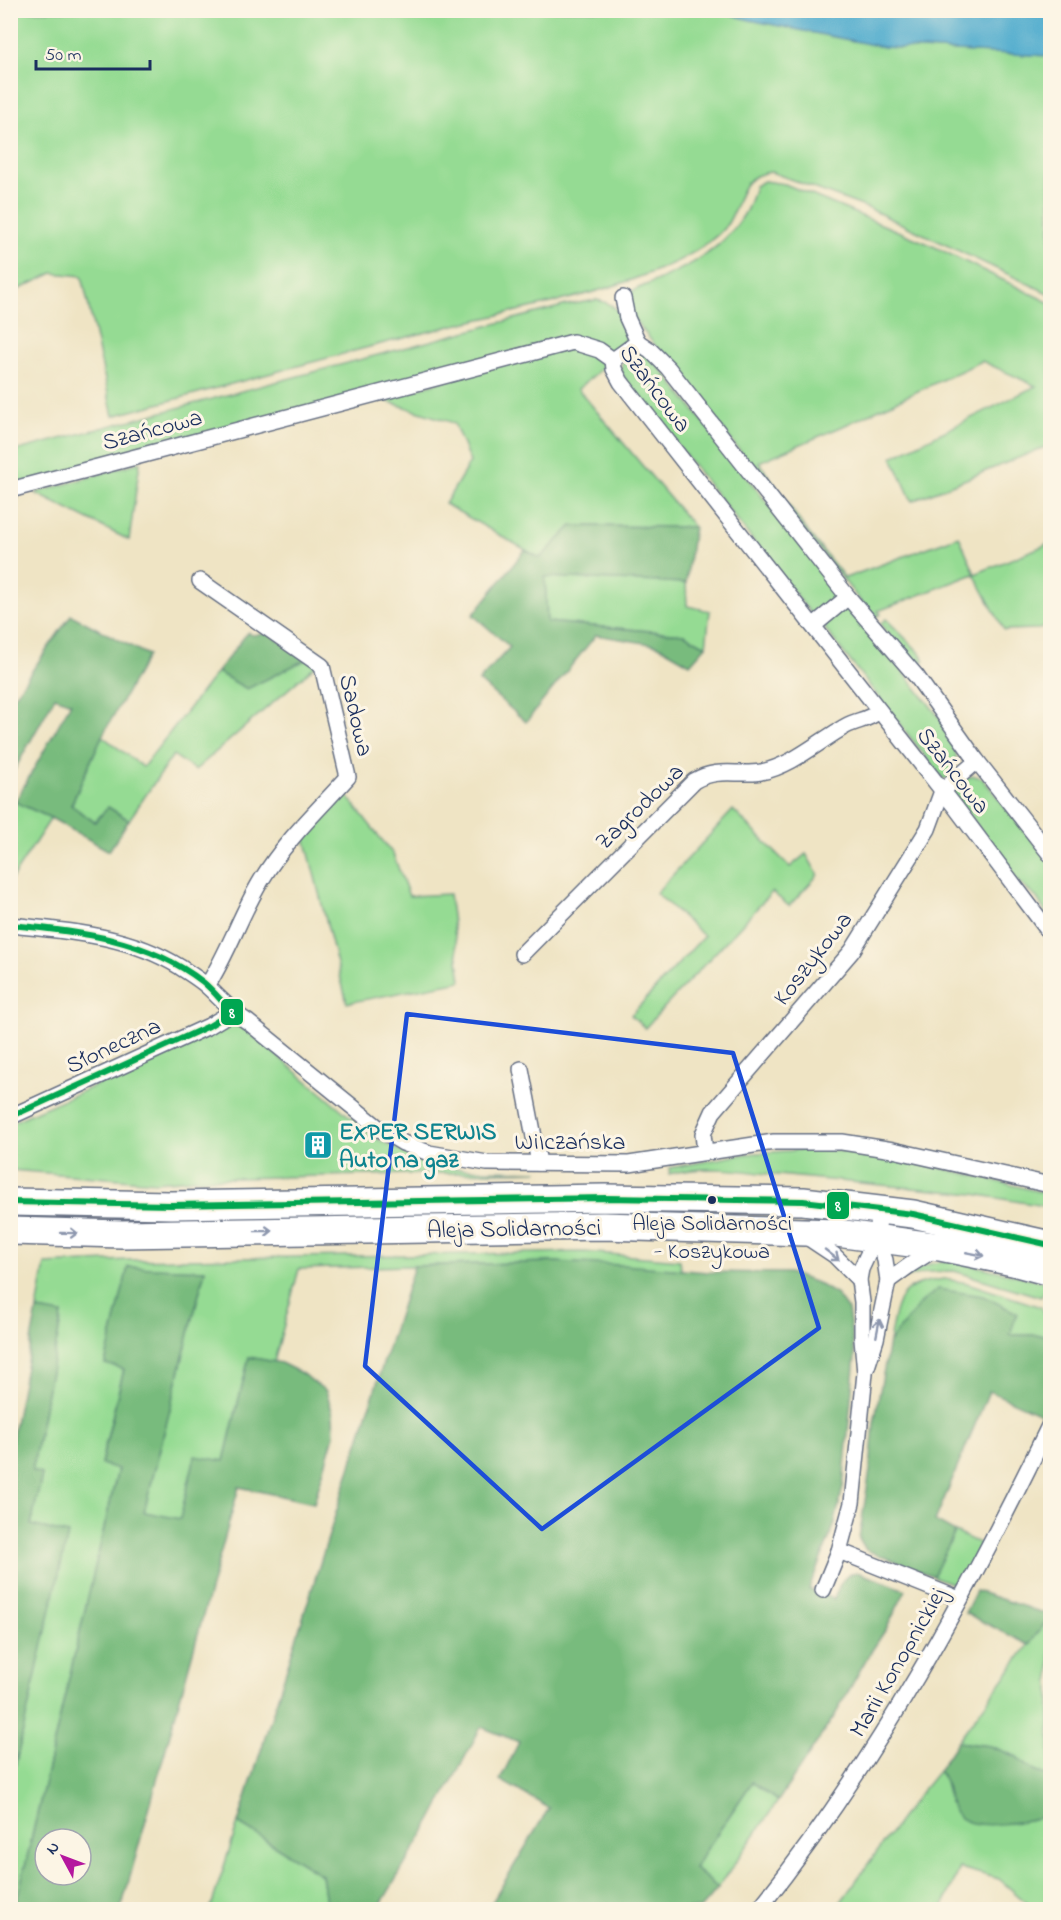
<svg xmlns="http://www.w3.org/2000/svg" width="1061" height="1920" font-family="'Indie Flower',sans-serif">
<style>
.green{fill:#95db93;stroke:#588578;stroke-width:1.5}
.forest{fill:#78bb7d;stroke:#4a756e;stroke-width:1.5;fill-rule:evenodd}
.water{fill:#50acce;stroke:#366e96;stroke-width:1.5}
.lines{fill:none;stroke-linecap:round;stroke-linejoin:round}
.street-casing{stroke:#656e82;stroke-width:18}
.highway-casing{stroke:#656e82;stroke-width:30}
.street{stroke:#fff;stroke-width:15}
.highway{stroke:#fff;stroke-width:27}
.bus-1-casing{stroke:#fcf5e5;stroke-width:10}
.bus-1{stroke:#00a651;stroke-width:6}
.oneway{stroke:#8d97ae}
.marked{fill:none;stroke:#1d4ed8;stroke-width:4.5;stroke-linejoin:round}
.bus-dot{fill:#1b2f5e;stroke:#fcf5e5;stroke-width:2}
.labels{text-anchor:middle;stroke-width:6;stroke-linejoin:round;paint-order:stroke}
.bus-label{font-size:22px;fill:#1b2f5e;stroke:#fcf5e5}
.street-label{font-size:24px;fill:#1b2f5e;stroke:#fcf5e5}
.culture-label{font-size:24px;font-weight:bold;fill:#0d838f;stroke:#fcf5e5;text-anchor:start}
.line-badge{stroke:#fcf5e5;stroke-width:2}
.badge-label{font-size:16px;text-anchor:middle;font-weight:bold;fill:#fff}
</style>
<rect width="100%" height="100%" fill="#fcf5e5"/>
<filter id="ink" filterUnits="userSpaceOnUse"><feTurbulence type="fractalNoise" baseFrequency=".0167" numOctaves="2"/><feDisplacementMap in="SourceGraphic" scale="12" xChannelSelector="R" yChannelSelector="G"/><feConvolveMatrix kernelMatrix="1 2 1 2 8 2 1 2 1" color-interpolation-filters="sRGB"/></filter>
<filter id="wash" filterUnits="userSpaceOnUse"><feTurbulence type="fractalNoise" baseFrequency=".008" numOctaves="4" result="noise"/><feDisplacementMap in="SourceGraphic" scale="24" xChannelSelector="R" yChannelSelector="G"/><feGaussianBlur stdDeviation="1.35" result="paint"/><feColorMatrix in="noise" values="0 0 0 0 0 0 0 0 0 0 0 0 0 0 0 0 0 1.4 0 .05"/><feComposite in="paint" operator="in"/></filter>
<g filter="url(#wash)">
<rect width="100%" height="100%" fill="#efe4c4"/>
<g class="green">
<path d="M718,10L750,20L884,47L1050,56V294L870,209L771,172C737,176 743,199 728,223C718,239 686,258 669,265C600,296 525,308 451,326C338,354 226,386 113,416L82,276L53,273L11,293V11Z"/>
<path d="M764,181L785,184L931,245L1050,303V445L912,501L892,457L1036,386L982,361L841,427L759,462L803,526L845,578L959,536L975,574L1050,543V625L1039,629L1004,630L974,574L878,611L881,614L874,618L633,318L629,304L632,291C674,273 718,257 743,216C749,208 752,196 755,186Z"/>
<path d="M597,300C621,305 626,320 626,343L620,350L610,351L588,341L11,487V452L567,305Z"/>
<polygon points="580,348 601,359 606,365 578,389 694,527 572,526 540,558 445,504 470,462 454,423 380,399 551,350"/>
<path d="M635,354L652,357L837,591V595L815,619L622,375C620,362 623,358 635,354Z"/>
<polygon points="140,462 129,540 35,493"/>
<polygon points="545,577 686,583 687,606 710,611 706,646 684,634 547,622"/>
<path d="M841,607L849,608L857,613L947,727C956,745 961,759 949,777L943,779L825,629V623Z"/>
<polygon points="886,619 920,653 925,661 915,664 880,624"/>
<polygon points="307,659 316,665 195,770 173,755 129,820 108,807 95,822 71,806 102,736 143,767 217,672 247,689"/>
<polygon points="974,776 982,778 1050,862 1050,920 1037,898 1018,882 951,790 964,778"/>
<polygon points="344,792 393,854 409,896 449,894 461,981 347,1003 305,838"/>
<polygon points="15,802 51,818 11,880 11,809"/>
<polygon points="733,810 790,867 806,854 818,875 789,906 772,892 645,1028 631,1015 704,936 656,893"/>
<path d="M233,1025L243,1027L374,1137C398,1150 425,1165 453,1168C481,1171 510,1170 538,1171L192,1179L155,1182L11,1170L10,1123Z"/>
<path d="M813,1149C894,1153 972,1176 1050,1194V1207L974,1194L767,1174C734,1169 702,1166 669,1174L670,1168L745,1154Z"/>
<polygon points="584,1252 680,1260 681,1270 553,1262 299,1269 274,1362 249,1357 224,1461 195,1457 180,1519 144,1512 205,1270 128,1268 105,1364 124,1368 101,1463 118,1469 15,1909 11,1910 11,1784 67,1534 31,1525 42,1474 32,1471 62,1314 37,1310 45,1264 128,1260"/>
<path d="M954,1261L1050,1283V1288L1043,1293L1041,1297L954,1271L927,1272L906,1278C920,1264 935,1262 954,1261Z"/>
<path d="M945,1279L967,1283L1041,1307L1043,1312L1050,1310V1339L1044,1335H1009L1016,1312L923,1301L889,1342C897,1299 897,1284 945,1279Z"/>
<polygon points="955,1532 981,1544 958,1586 933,1576"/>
<polygon points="1050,1616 1050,1779 1045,1775 1026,1766 1017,1757 990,1746 957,1742"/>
<path d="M938,1771C949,1782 946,1796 953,1810C965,1834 1020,1822 1042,1817L1050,1803V1909H1034L999,1879L960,1868L942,1909L835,1910L909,1807Z"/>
<polygon points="752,1782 778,1801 718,1888 694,1868"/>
<polygon points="238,1823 322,1875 327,1909 210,1910"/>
</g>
<g class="forest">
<polygon points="572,526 694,527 686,583 545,577 547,622 684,634 706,646 690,664 657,645 596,635 526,722 479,681 510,647 473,615 525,550 540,558"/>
<polygon points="71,615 148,655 102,736 71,805 95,822 108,807 129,820 109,851 51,818 15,802 71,703 55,697 11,776 11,701"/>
<polygon points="248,632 252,635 268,633 307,659 247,689 217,672"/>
<path d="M553,1262L623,1265L708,1272L789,1273L817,1283L837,1295L848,1310L855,1356L843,1487L834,1526L809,1589L834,1599C839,1587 842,1574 857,1572L906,1590L886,1629L867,1658L835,1715L778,1801L752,1782L694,1868L718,1888L700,1909H488L549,1808L500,1780L519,1742L481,1727L431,1821L378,1909H327L322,1875L238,1823L414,1266Z"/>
<path d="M128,1267L205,1270L144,1512L180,1519L195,1456L224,1461L249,1357L281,1363L301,1373L326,1391L333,1414L334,1435L314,1503L239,1487L121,1909H15L118,1469L101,1464L124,1369L105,1364ZM45,1839H81V1875H45Z"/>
<polygon points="938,1289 983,1296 1017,1313 1010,1335 1045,1335 1050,1339 1050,1405 1045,1416 989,1391 935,1521 955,1532 933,1576 866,1550 859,1538 870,1470 874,1423 889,1342 923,1301"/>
<polygon points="37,1310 62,1314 32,1471 42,1474 31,1525 68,1534 11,1784 11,1444"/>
<polygon points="976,1591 1050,1615 1050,1616 1029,1645 965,1613"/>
<path d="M957,1742L990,1746L1017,1757L1026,1766L1045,1775L1050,1779V1803L1042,1817C1021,1822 965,1834 953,1810C946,1796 949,1782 938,1771Z"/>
</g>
<polygon class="water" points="718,11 1050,11 1050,56 884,47 750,20"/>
</g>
<g filter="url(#ink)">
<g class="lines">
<g class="street-casing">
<g id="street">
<polyline points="623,298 627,318 638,342"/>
<polyline points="638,342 650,350 668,368 848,597 917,677 977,761 1050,854"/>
<polyline points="613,360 638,342"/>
<polyline points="10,490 573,342 599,350 613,360 614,369 621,382 956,808 1050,933"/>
<path d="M200,581L322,666L348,777C318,810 285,841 262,879C241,913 229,952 207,986"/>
<polyline points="813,626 848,597"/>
<path d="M10,925C69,931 129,935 180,967C189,973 199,979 207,986C221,999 232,1012 248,1022L380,1129L403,1143L429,1153L487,1163L629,1164L774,1142H842L893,1150L1050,1185"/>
<path d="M522,954L694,781C718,767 736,776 761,772C792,766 819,741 846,726C857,720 869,720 879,711"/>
<polyline points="521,1069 539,1163"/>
<polyline points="10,1117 209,1026 232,1012"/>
<polyline points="705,1152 703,1134 713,1112 852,951 928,829 942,791 977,761"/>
<polyline points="881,1209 876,1237 861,1269 859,1280 862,1302 862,1339 865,1373 852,1503 839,1551 959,1599"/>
<polyline points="804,1235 834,1255 859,1280"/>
<polyline points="888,1281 910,1265 937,1248"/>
<polyline points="867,1367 876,1339 888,1281 885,1260 876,1237"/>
<polyline points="823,1590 839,1551"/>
<path d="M758,1910C877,1762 968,1593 1050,1424"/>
</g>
</g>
<g class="highway-casing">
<g id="highway">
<polyline points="10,1202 171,1205 605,1198 803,1201 913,1214 1050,1245"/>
<polyline points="10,1231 122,1234 603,1226 837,1233 940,1247 1013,1262 1050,1272"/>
</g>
</g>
<use href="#street" class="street"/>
<use href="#highway" class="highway"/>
<g class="bus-1-casing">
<g id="bus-1">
<path d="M10,925C77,931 148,939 203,982C214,991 222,1002 232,1012L209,1026L10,1117"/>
<polyline points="10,1202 171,1205 605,1198 803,1201 913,1214 1050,1245"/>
</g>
</g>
<use href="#bus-1" class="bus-1"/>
</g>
<defs><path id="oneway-shaft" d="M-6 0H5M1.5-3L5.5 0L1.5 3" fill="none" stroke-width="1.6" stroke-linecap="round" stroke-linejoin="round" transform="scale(1.5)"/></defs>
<g class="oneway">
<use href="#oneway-shaft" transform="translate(264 1231) rotate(-1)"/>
<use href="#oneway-shaft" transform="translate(69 1233) rotate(1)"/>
<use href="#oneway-shaft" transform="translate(975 1254) rotate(11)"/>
<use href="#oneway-shaft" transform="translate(832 1255) rotate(38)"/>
<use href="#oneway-shaft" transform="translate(878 1328) rotate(-79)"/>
</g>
</g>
<path class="marked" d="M407,1014L733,1053L819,1328L542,1529L365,1366Z"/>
<defs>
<g id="building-square" transform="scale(1.5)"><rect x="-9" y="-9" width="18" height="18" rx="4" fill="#0f9aa8" stroke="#fcf5e5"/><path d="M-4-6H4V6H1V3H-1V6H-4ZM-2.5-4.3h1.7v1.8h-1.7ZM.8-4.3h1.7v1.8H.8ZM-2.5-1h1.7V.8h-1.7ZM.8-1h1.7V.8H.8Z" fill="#fff"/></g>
</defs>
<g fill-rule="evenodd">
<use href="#building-square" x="318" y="1145"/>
</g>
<circle class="bus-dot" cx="712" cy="1200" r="5"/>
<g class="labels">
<g class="bus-label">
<text x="712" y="1230">Aleja Solidarności<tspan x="712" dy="28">- Koszykowa</tspan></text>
</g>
<g class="street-label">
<text transform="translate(656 388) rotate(53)" y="8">Szańcowa</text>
<text transform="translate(152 429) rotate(-15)" y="8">Szańcowa</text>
<text transform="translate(357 715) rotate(77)" y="8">Sadowa</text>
<text transform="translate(954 770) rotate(52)" y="8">Szańcowa</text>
<text transform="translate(639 806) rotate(-44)" y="8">Zagrodowa</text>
<text transform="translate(812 958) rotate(-52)" y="8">Koszykowa</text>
<text transform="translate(113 1045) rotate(-25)" y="8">Słoneczna</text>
<text x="570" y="1149">WiIczańska</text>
<text transform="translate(514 1228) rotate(-1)" y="8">Aleja Solidarności</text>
<text transform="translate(897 1662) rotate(-60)" y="8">Marii Konopnickiej</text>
</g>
<g class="culture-label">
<text x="339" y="1139">EXPER SERWIS<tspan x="339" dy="28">Auto na gaz</tspan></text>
</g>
</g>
<g class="line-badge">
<rect x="220" y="998" width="24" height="28" rx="6" fill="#00a651"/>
<rect x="826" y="1191" width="24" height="29" rx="6" fill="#00a651"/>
</g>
<g class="badge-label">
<text x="232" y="1018">8</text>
<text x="838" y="1211">8</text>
</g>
<rect width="1061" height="1920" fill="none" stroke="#fcf5e5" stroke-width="36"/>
<g transform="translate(63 1857) rotate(311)"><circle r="28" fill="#fcf5e5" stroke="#a2a6af" stroke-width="1.5"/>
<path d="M0-4.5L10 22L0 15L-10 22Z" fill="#b5179e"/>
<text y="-9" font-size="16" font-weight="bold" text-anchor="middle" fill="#1b2f5e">N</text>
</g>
<path d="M36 60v9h114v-9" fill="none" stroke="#1b2f5e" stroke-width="3"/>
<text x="45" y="60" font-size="18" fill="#1b2f5e" stroke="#fcf5e5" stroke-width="4.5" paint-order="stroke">50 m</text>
</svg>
